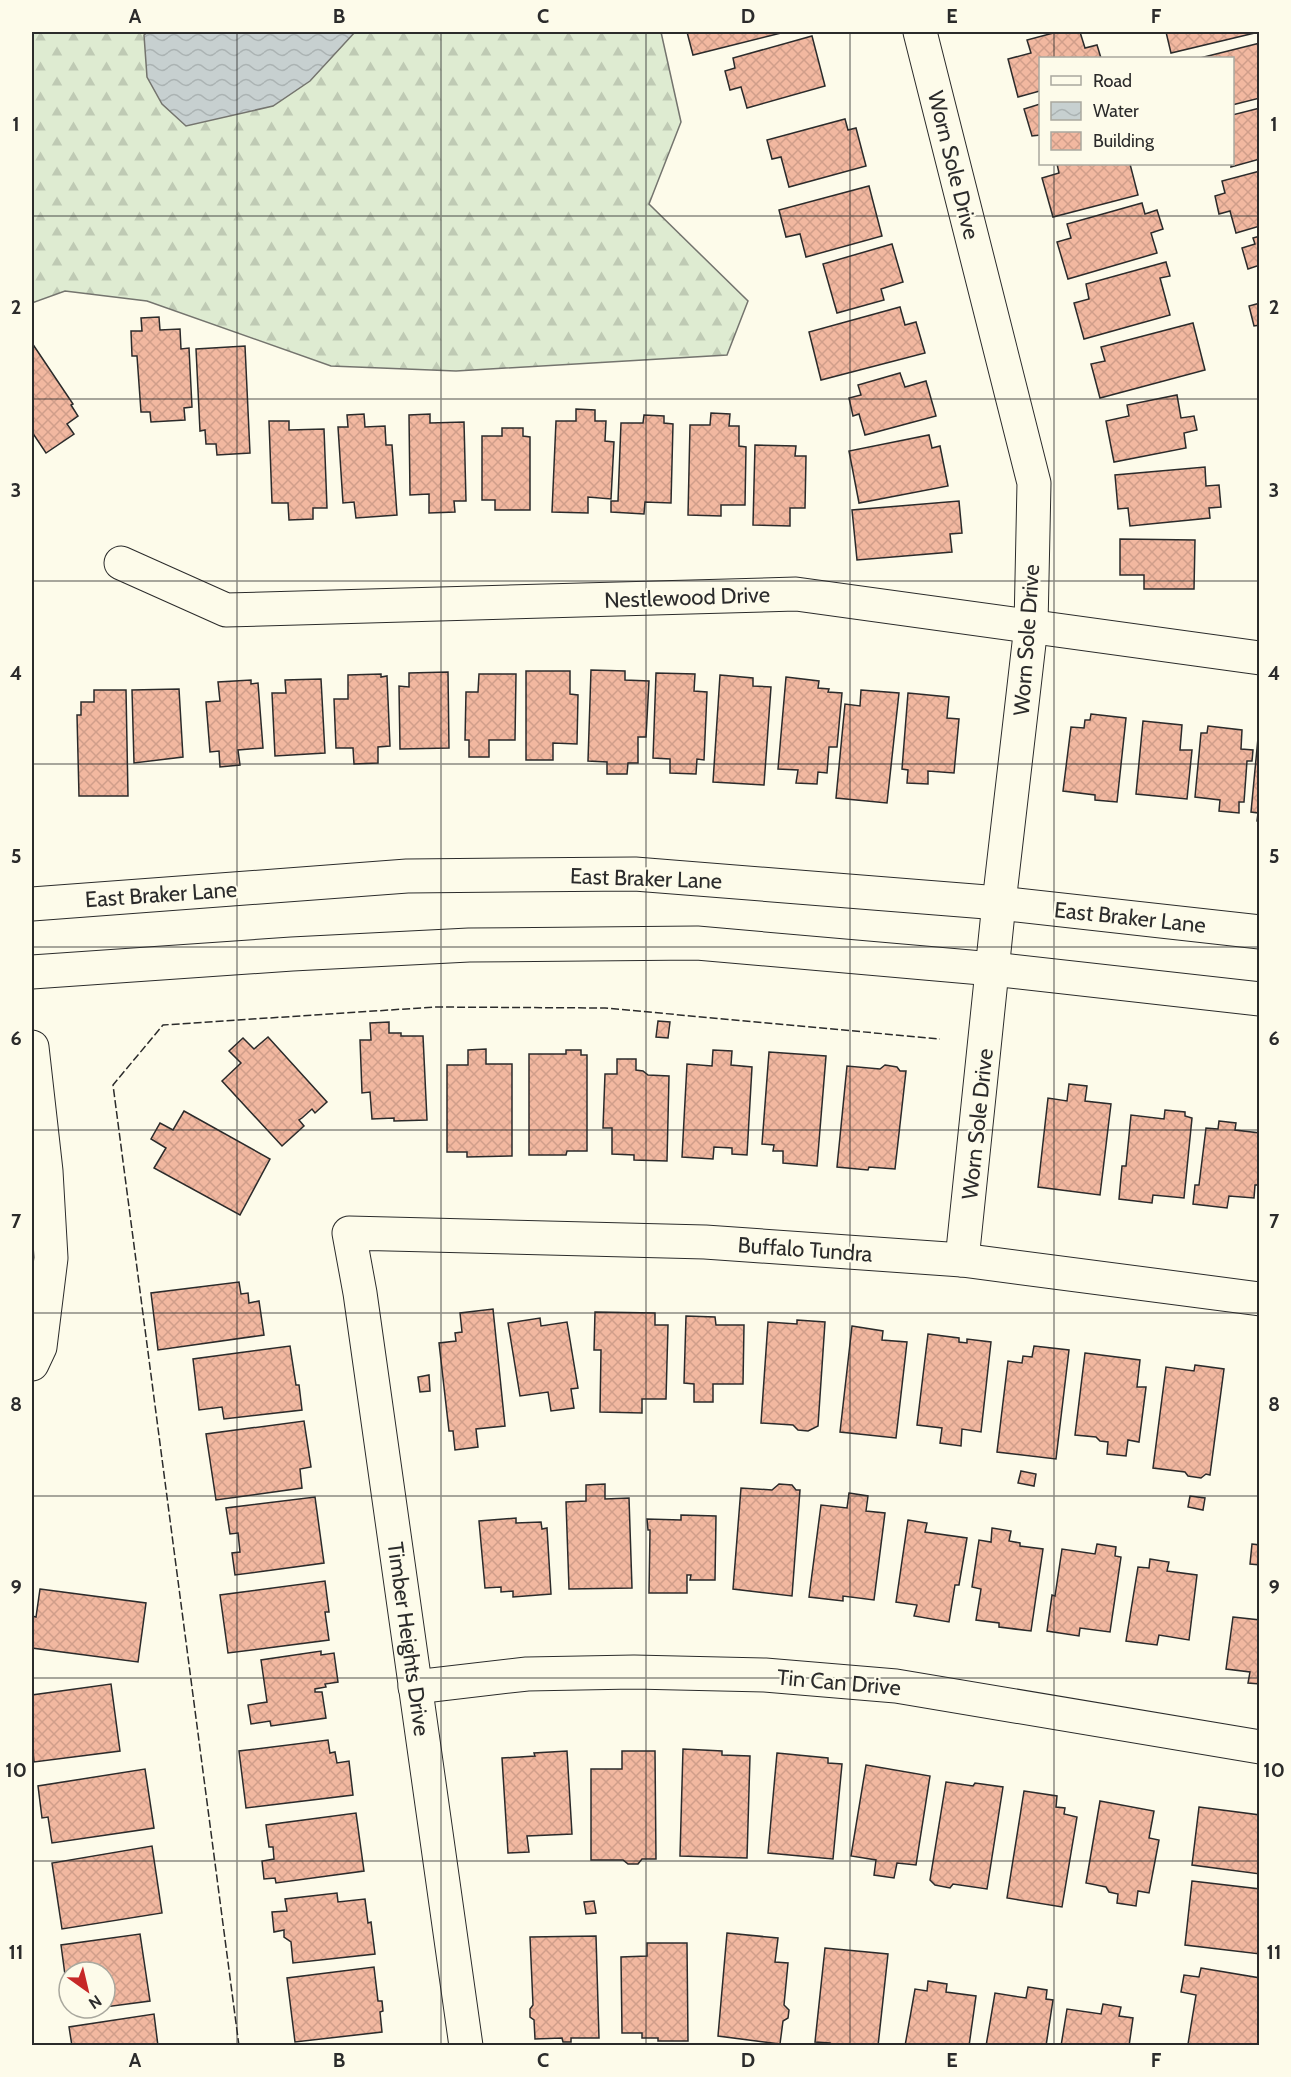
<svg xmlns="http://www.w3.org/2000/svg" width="1291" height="2077" font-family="Cabin,sans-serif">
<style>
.forest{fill:url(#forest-firs);stroke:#74746e;stroke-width:1.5}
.water{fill:url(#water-waves);stroke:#74746e;stroke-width:1.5}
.building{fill:url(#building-cross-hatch);stroke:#2b2b2b;stroke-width:1.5}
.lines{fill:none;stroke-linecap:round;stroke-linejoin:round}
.minor-casing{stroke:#2b2b2b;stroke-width:35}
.minor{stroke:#fdfbea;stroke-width:33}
.fence{stroke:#2b2b2b;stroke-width:1.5;stroke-dasharray:8 3;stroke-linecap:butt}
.grid{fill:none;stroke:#2b2b2b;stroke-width:1.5;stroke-opacity:0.55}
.labels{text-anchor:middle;stroke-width:4.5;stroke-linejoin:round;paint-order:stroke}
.street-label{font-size:22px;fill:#2b2b2b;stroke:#fdfbea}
.neatline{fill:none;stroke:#2b2b2b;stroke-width:2}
.grid-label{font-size:20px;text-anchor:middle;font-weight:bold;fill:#2b2b2b}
</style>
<defs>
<pattern id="forest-firs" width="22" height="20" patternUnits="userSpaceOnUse" patternTransform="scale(1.5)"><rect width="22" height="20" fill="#deebd1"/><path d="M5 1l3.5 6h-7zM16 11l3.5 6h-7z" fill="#bfcab4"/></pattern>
<pattern id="water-waves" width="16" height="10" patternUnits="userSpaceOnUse" patternTransform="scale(1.5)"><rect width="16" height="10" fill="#c7d0d0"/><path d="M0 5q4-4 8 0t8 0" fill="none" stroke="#abb3b3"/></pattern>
<pattern id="building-cross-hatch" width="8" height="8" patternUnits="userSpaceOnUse" patternTransform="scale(1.5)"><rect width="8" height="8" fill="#f2b8a0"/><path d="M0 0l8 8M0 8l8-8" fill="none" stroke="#d09e8a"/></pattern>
</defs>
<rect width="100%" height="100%" fill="#fdfbea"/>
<polygon class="forest" points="32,32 661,32 681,122 649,204 748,301 727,355 456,371 331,366 147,301 65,291 32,303"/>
<polygon class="water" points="148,32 355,32 310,81 273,106 186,126 162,104 147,77 144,35"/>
<g class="building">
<polygon points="687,32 785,32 693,55"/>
<polygon points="1057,32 1080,32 1085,48 1097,45 1101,58 1040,58 1040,91 1018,97 1008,59 1031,53 1027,40"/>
<polygon points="1166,32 1259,32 1171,53"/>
<polygon points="812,36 825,86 747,108 741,87 730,90 725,71 735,68 733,58"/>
<polygon points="1260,43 1260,98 1232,105 1232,58 1200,58"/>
<polygon points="1040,104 1040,135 1032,136 1024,109"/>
<polygon points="1260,108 1260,159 1231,167 1232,115"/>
<polygon points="845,119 848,130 856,128 866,166 789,187 781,157 772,159 767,140"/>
<polygon points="1057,164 1130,164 1138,195 1053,217 1042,178 1059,173"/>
<polygon points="1260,171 1260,226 1236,233 1230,211 1219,214 1215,196 1225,193 1222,181"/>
<polygon points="869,186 882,236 806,257 800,234 786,237 779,210"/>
<polygon points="1142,203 1145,214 1157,210 1163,229 1151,233 1157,253 1068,279 1057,242 1071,238 1067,224"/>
<polygon points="1260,236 1260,265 1248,269 1242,248 1255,244 1253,238"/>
<polygon points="892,244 903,282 881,289 884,300 837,313 823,264"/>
<polygon points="1166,262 1170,276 1160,278 1170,315 1084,339 1074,303 1089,299 1086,284"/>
<polygon points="1260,303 1260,325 1254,326 1249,306"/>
<polygon points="900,307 905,325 916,322 925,353 821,380 809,332"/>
<polygon points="159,317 160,330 180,329 181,349 189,348 192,407 184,408 185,420 151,422 150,412 141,412 137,356 132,356 131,331 142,331 141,318"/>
<polygon points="1193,323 1205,370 1100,398 1091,364 1105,361 1101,347"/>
<polygon points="32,343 73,404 71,405 78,416 67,424 74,434 46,453 32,432"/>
<polygon points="245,346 250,453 217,455 216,444 206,444 205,430 200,431 196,349"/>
<polygon points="900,373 905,387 926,381 936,416 865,435 859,414 853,416 849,398 861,395 858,385"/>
<polygon points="1177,395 1181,418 1194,416 1197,430 1184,433 1186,448 1114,462 1106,421 1129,416 1127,405"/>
<polygon points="576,409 595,410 595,421 606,421 605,441 614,442 611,499 588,497 588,513 552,512 556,421 576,421"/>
<polygon points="711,413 730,414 729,426 739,426 739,446 746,447 745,505 721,505 721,516 688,515 690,425 710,425"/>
<polygon points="364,414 365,427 385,426 386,445 392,445 397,515 356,518 354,502 343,503 338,427 348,427 347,415"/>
<polygon points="430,414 430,423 464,422 466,501 454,501 455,512 429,513 429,494 410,495 409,415"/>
<polygon points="644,415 664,416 664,423 673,424 671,503 645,502 644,514 611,512 611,501 618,501 621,423 643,423"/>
<polygon points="269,421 289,421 289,430 324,429 327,508 313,508 313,519 289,520 288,503 272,503"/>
<polygon points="502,428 523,428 523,436 530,437 530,510 495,510 495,500 482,500 482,436 502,436"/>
<polygon points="929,435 932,448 940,446 948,486 859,503 849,451"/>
<polygon points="755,445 796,446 795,456 806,456 805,508 790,508 790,526 753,525"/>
<polygon points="1205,467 1206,486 1219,485 1221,507 1209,508 1210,518 1130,526 1128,508 1118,509 1115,475"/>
<polygon points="959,501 962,533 950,534 952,552 857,560 852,510"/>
<polygon points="1120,539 1195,540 1194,589 1144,589 1144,575 1120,575"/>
<polygon points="591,670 625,671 625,680 649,681 646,737 638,737 638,763 628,763 627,774 607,774 607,762 588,761"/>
<polygon points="526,671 570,671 570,694 578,695 577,744 553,743 553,760 526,760"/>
<polygon points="448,672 449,748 400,749 399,686 409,687 409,673"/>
<polygon points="656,673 695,674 694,691 707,692 704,760 697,759 696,774 670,773 670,759 653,758"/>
<polygon points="381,674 381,677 387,676 390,746 378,747 378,763 354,764 353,748 336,748 334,699 348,699 348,675"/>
<polygon points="479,674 516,674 515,740 489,740 489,757 469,757 469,740 465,740 466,692 478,692"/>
<polygon points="720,675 753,678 753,686 771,687 764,785 713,782"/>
<polygon points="786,677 819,681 818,688 829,689 828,692 842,693 837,747 829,747 827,773 818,772 817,784 796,783 798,770 778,769"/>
<polygon points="321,679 325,753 275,756 272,693 286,693 285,680"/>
<polygon points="251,680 251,684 258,683 263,748 238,750 240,765 220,767 219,751 210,752 206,702 220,701 218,682"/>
<polygon points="179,689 183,757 134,763 132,690"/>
<polygon points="94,690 126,690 128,796 79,796 77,715 81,715 81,702 94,702"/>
<polygon points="861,690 899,693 887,803 836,798 845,704 860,706"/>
<polygon points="908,693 949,697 947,718 959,719 954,773 928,771 928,784 907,783 908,770 902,769"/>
<polygon points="1091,714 1126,718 1117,802 1095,800 1095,795 1063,791 1071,727 1084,728 1085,720 1090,720"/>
<polygon points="1143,721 1182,725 1180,750 1192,750 1187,799 1136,794"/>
<polygon points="1208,726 1242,730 1241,749 1253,750 1252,761 1247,761 1244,802 1239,802 1239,813 1219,811 1220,800 1195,797 1201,733 1207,733"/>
<polygon points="1258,738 1260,738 1260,822 1257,821 1258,813 1251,812"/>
<polygon points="658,1021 670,1022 668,1038 656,1037"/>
<polygon points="389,1022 389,1033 401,1033 401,1036 423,1036 427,1120 394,1121 394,1118 372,1119 370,1092 362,1093 360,1040 371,1040 370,1023"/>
<polygon points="268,1037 327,1102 315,1113 312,1109 302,1118 299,1120 304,1126 282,1146 222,1081 241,1063 229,1051 243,1038 254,1049"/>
<polygon points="486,1049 486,1064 512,1064 512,1156 467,1157 467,1152 447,1152 447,1065 468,1065 468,1050"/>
<polygon points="566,1050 581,1050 581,1055 587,1055 587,1151 567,1151 566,1155 529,1155 529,1054 566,1054"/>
<polygon points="713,1050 732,1051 731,1065 752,1067 747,1155 732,1154 732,1148 714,1147 713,1159 682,1157 687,1064 712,1066"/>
<polygon points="769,1052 826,1056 817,1166 783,1163 783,1151 773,1151 774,1145 762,1144"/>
<polygon points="617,1059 636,1059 636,1070 643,1071 648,1075 669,1076 667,1161 634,1160 634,1155 612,1154 612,1128 603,1128 605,1074 617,1074"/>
<polygon points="885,1065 897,1067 900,1071 906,1071 895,1169 869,1167 868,1170 837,1167 847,1066 880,1069"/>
<polygon points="1069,1084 1087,1086 1085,1101 1111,1104 1100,1195 1038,1187 1048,1098 1067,1101"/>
<polygon points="1165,1110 1185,1112 1185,1116 1192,1118 1184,1198 1153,1195 1152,1203 1119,1199 1122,1166 1126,1166 1131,1115 1164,1119"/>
<polygon points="184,1111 270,1159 240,1215 154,1168 166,1148 151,1139 160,1123 173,1130"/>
<polygon points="1219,1121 1236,1123 1235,1130 1260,1133 1260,1185 1255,1185 1254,1198 1229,1196 1227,1208 1193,1204 1195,1185 1199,1185 1206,1128 1218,1129"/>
<polygon points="239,1282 241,1294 248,1293 249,1303 259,1301 264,1335 158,1350 151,1293"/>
<polygon points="493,1309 505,1426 476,1429 478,1447 455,1450 453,1431 449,1431 439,1343 456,1341 455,1333 462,1332 460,1313"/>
<polygon points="595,1312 655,1313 655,1325 668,1325 666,1399 642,1399 642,1413 600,1412 601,1350 594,1350"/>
<polygon points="686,1316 715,1317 716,1325 744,1325 743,1384 713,1384 713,1402 694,1402 694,1384 684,1383"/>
<polygon points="540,1318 541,1326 567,1322 578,1388 571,1389 574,1408 551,1411 548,1392 520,1396 508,1323"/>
<polygon points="797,1320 825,1322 818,1426 808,1431 798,1430 793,1425 761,1423 768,1322 797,1324"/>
<polygon points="852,1326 883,1331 882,1340 907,1342 896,1438 840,1432"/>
<polygon points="928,1334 959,1338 959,1342 967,1343 967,1339 991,1342 981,1432 962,1429 961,1446 940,1443 942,1428 917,1425"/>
<polygon points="290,1346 296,1385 299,1385 302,1410 224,1419 222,1407 199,1410 193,1359"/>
<polygon points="1034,1346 1069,1350 1056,1459 997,1452 1008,1361 1022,1363 1023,1356 1032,1357"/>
<polygon points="1085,1353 1140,1360 1137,1387 1146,1387 1139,1442 1128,1440 1126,1456 1107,1454 1108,1442 1100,1441 1096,1437 1075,1435"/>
<polygon points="1195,1365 1224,1369 1210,1475 1206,1474 1201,1478 1188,1476 1185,1472 1153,1468 1166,1367 1194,1371"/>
<polygon points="429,1375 430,1391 420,1392 418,1377"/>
<polygon points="304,1421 311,1467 300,1469 302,1488 216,1500 206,1434"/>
<polygon points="1021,1471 1036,1474 1034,1486 1018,1483"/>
<polygon points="605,1484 605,1499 629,1498 632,1588 569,1589 566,1502 586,1501 586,1485"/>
<polygon points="779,1484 792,1485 796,1490 800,1490 792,1596 733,1589 741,1488 772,1490"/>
<polygon points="849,1493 868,1496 866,1511 885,1513 874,1600 843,1596 843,1601 809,1597 821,1505 847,1508"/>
<polygon points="1190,1496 1205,1498 1203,1510 1188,1507"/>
<polygon points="315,1497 324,1563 235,1575 232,1553 240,1552 238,1533 230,1534 226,1508"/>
<polygon points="681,1515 716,1516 715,1580 690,1580 691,1575 687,1575 687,1593 649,1593 650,1530 648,1530 647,1519 681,1520"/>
<polygon points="516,1518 516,1523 541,1522 542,1529 547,1528 551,1594 513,1597 513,1591 501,1592 501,1587 485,1588 479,1521"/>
<polygon points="908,1520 927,1523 925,1532 967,1538 959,1585 955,1585 949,1622 914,1616 917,1605 896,1602"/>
<polygon points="992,1528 1011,1531 1009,1541 1020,1543 1020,1546 1043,1549 1031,1631 999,1627 999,1623 976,1620 981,1589 972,1587 979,1540 991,1542"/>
<polygon points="1097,1544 1116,1547 1115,1556 1121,1557 1110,1632 1080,1628 1079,1636 1047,1631 1052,1595 1055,1596 1062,1549 1095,1554"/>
<polygon points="1252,1544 1260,1545 1260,1565 1250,1564"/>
<polygon points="1150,1559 1169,1562 1167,1571 1197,1575 1189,1640 1159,1635 1157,1645 1126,1641 1138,1567 1149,1568"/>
<polygon points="325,1581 329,1612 325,1612 329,1640 228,1653 220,1595"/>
<polygon points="40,1589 146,1603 138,1662 32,1648 32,1616 36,1617"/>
<polygon points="1233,1617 1260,1620 1260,1684 1248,1683 1250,1672 1226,1669"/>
<polygon points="321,1651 321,1655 334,1653 338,1682 325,1684 326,1687 315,1689 315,1692 322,1692 326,1718 271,1726 270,1721 251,1724 248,1705 267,1702 261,1660"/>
<polygon points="111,1684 120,1751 34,1762 32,1740 32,1695"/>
<polygon points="328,1740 330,1753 335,1752 337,1763 349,1761 353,1795 246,1808 239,1751"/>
<polygon points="683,1749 722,1751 722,1755 750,1756 747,1858 680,1856"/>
<polygon points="567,1751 572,1834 527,1836 529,1852 508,1853 502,1758 535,1756 534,1753"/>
<polygon points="622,1751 655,1751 656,1859 642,1859 638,1864 628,1864 623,1860 591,1860 591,1769 622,1769"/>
<polygon points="777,1753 828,1758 828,1763 842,1764 833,1859 768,1853"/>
<polygon points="866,1765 930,1776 916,1865 897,1863 894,1878 874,1875 876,1860 851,1856"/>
<polygon points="145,1769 154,1828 52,1843 48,1817 42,1818 38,1786"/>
<polygon points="946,1782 973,1786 975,1783 1003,1787 987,1889 953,1884 950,1888 935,1885 930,1880"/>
<polygon points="1024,1791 1057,1796 1056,1807 1065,1808 1064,1814 1077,1817 1062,1907 1007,1898"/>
<polygon points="1100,1801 1154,1811 1149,1838 1159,1840 1149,1893 1138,1891 1136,1906 1117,1903 1118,1894 1109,1892 1106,1887 1086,1883"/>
<polygon points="1199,1807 1260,1815 1260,1874 1192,1865"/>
<polygon points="356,1813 364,1871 276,1883 275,1878 264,1879 262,1861 274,1859 273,1847 269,1847 266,1825"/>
<polygon points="152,1846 162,1913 62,1929 52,1863"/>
<polygon points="1192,1881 1260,1889 1260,1954 1185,1945"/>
<polygon points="337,1893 338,1902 365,1899 368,1923 371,1922 375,1954 293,1963 291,1942 284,1937 284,1930 274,1932 272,1912 287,1911 285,1899"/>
<polygon points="594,1901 596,1913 586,1914 584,1902"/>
<polygon points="727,1933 778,1938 775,1962 788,1963 784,2005 789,2010 788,2018 783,2021 780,2044 718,2036"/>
<polygon points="140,1934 150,2001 105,2007 105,1972 69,1972 69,2005 61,1945"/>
<polygon points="596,1936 599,2038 571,2038 571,2042 563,2042 562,2038 535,2039 534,2020 530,2017 530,2009 533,2005 530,1937"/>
<polygon points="647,1943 687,1943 688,2041 658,2041 658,2038 642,2038 642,2033 622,2033 621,1957 647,1956"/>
<polygon points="825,1948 888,1954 878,2046 830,2046 830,2043 815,2042"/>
<polygon points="374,1967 378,2001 382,2001 383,2011 380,2012 382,2032 295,2042 287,1978"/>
<polygon points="1201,1968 1260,1978 1260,2046 1188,2044 1196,1995 1181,1992 1184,1975 1199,1977"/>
<polygon points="928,1981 947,1984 946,1992 976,1996 969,2046 905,2046 915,1989 927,1991"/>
<polygon points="1028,1987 1047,1990 1046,1999 1053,2000 1046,2046 986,2046 995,1993 1026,1998"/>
<polygon points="1103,2004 1121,2007 1119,2016 1133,2018 1129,2046 1061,2046 1067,2009 1101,2014"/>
<polygon points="154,2014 158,2046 72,2046 69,2027"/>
</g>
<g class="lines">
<g class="minor-casing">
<g id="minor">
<polyline points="920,32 1034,483 1031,626 999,903 962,1260"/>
<polyline points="121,563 226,610 796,594 1260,658"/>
<polyline points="32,904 407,876 635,874 999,903 1260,932"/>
<polyline points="32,972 292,954 469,945 697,943 993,969 1260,999"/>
<polyline points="32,1047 46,1171 51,1258 40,1347 32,1364"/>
<polyline points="415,1687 527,1674 634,1672 765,1675 896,1686 1260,1747"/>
<polyline points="466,2046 360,1293 349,1233 705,1242 962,1260 1260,1299"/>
</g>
</g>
<use href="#minor" class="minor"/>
<polyline class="fence" points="239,2046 113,1085 163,1025 435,1007 605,1008 940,1039"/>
</g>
<path class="grid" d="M237,32V2046M441,32V2046M646,32V2046M850,32V2046M1054,32V58M1054,164V2046M32,216H1260M32,399H1260M32,581H1260M32,764H1260M32,947H1260M32,1130H1260M32,1313H1260M32,1496H1260M32,1678H1260M32,1861H1260"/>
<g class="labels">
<g class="street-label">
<text transform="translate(954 165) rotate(76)" y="8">Worn Sole Drive</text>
<text transform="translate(687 597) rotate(-2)" y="8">Nestlewood Drive</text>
<text transform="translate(1026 640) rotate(-86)" y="8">Worn Sole Drive</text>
<text transform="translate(646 878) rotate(2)" y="8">East Braker Lane</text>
<text transform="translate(161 894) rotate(-4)" y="8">East Braker Lane</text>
<text transform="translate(1130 917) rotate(6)" y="8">East Braker Lane</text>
<text transform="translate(977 1124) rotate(-84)" y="8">Worn Sole Drive</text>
<text transform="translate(805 1249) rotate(4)" y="8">Buffalo Tundra</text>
<text transform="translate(409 1639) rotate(82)" y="8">Timber Heights Drive</text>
<text transform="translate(839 1682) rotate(5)" y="8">Tin Can Drive</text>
</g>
</g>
<rect width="1291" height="2077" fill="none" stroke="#fdfbea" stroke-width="66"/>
<rect x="1039" y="57" width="195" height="108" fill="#fdfbea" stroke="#a9a89e" stroke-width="1.5"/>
<rect x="1051" y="76" width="30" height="9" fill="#fdfbea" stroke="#a9a89e" stroke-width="1.5"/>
<text x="1093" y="87" font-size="18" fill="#2b2b2b">Road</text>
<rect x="1051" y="102" width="30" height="18" fill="url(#water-waves)" stroke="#a9a89e" stroke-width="1.5"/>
<text x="1093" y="117" font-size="18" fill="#2b2b2b">Water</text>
<rect x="1051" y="132" width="30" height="18" fill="url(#building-cross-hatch)" stroke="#a9a89e" stroke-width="1.5"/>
<text x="1093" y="147" font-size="18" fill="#2b2b2b">Building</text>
<g transform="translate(87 1990) rotate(146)"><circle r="28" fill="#fdfbea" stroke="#a9a89e" stroke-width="1.5"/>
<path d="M0-4.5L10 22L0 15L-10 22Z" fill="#c62828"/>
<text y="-9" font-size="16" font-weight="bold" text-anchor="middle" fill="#2b2b2b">N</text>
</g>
<rect x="33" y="33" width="1225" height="2011" class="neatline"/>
<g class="grid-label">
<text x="135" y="23">A</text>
<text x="339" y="23">B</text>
<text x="543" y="23">C</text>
<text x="748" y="23">D</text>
<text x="952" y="23">E</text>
<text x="1156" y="23">F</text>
<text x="16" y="131">1</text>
<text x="1274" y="131">1</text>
<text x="16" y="314">2</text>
<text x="1274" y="314">2</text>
<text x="16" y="497">3</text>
<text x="1274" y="497">3</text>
<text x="16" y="680">4</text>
<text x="1274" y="680">4</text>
<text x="16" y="863">5</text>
<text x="1274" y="863">5</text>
<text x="16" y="1045">6</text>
<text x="1274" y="1045">6</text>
<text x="16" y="1228">7</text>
<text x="1274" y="1228">7</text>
<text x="16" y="1411">8</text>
<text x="1274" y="1411">8</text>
<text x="16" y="1594">9</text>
<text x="1274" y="1594">9</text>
<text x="16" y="1777">10</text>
<text x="1274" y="1777">10</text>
<text x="16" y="1959">11</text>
<text x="1274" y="1959">11</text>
<text x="135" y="2067">A</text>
<text x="339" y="2067">B</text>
<text x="543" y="2067">C</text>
<text x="748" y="2067">D</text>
<text x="952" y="2067">E</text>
<text x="1156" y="2067">F</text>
</g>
</svg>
